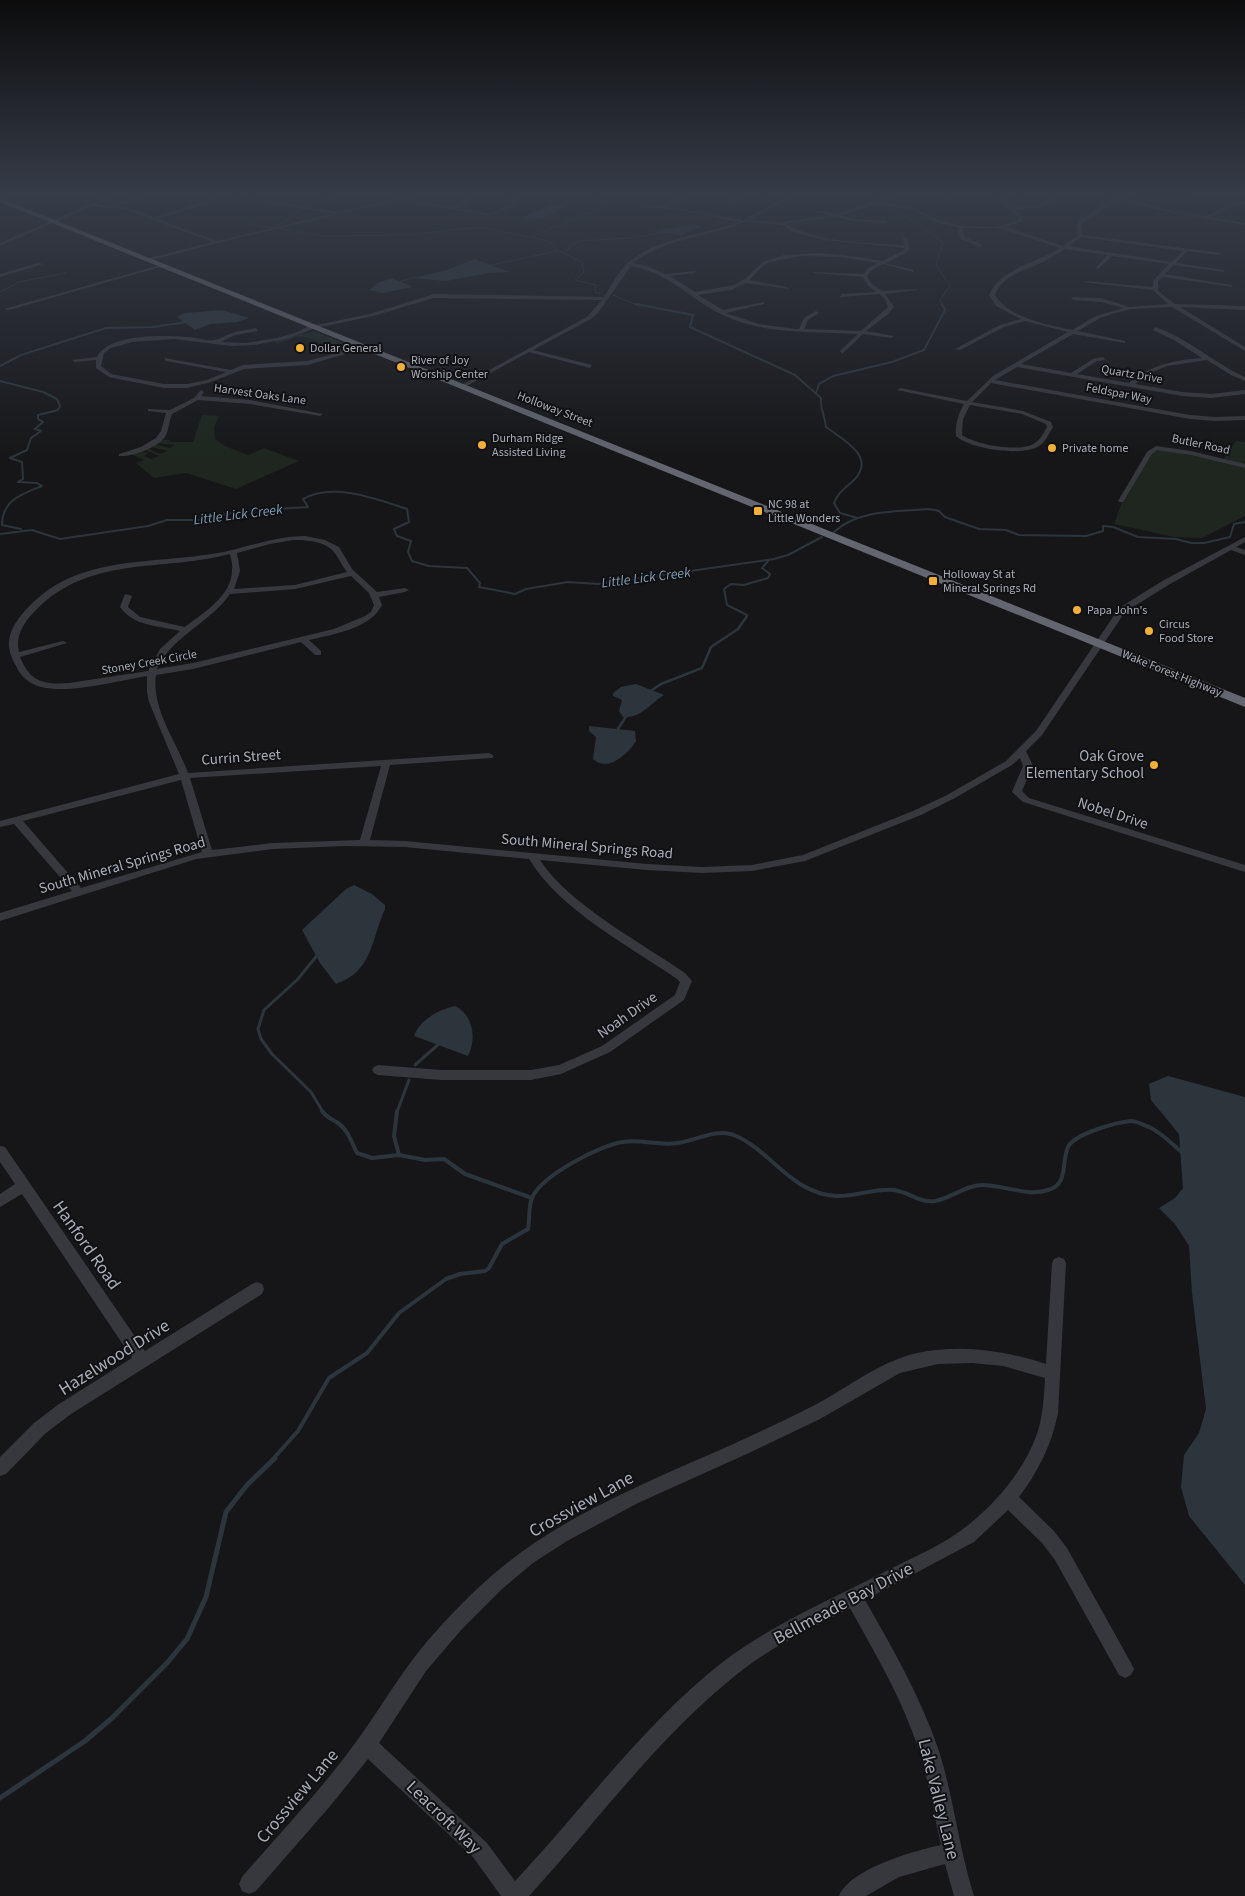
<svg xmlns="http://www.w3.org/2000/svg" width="1245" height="1896" font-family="'Source Sans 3',sans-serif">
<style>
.green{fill:#1e261f}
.water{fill:#2c353c}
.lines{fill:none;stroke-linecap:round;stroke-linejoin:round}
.stream-far5{stroke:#2c353c;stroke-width:1}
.stream-far4{stroke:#2c353c;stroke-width:2}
.stream-far3{stroke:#2c353c;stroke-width:2.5}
.stream-far2{stroke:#2c353c;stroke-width:3}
.stream-far1{stroke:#2c353c;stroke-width:4}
.stream{stroke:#2c353c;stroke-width:5}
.minor{fill:#37383d;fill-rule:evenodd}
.highway{fill:#63666e;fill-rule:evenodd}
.poi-dot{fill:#f2b134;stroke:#111113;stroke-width:2}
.labels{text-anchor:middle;stroke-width:4;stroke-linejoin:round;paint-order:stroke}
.far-poi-label{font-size:12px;fill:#a8adb8;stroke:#111113;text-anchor:start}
.far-street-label{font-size:12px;fill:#a8adb8;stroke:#111113}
.far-water-label{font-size:14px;font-style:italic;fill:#7f9bb3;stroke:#111113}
.poi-label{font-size:15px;fill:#a8adb8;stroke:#111113;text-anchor:end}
.street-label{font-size:15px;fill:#a8adb8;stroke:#111113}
.near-street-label{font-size:18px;fill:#a8adb8;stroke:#111113}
</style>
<rect width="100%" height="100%" fill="#161618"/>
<g class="green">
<polygon points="1128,195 1197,195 1175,207"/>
<polygon points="314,331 356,348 341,352 330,349 331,347 306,337 296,337 278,344 272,341"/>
<polygon points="202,415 219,416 214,427 215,439 225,446 248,455 264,448 299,461 236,489 186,473 154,478 136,463 144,460 131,454 139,450 148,454 144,456 151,459 159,456 143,449 148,448 160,454 168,451 151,447 154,444 170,448 175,445 157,443 162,440 171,440 169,442 193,442"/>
<polygon points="1236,441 1245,442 1245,516 1202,538 1174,537 1114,524 1122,502 1156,448 1222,461"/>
</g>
<g class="water">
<path d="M550,205L564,206C552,216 537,223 521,218Z"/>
<polygon points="694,225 702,226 680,235 652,231"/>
<polygon points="475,259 510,272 489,273 446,281 414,278 447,270"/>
<polygon points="392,278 413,287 383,293 369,290 378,283"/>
<polygon points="222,310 249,318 237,322 211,324 195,330 177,317 185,313"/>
<path d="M636,684L664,695C651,703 640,719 623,717L619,711L622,700L613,696V693L621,687Z"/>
<path d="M589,726L635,731L636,741C628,754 607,773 593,759L596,737L589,731Z"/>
<path d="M354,885L372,894L385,905V909C371,940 373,971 336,984L320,963L302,930L346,889Z"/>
<path d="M455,1006C473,1015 477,1038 468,1056L414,1036C419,1020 440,1009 455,1006Z"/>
<polygon points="1168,1076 1245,1097 1245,1585 1189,1516 1181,1487 1184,1455 1199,1433 1206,1409 1192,1293 1189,1246 1175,1224 1159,1208 1175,1198 1183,1188 1179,1134 1151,1100 1149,1084"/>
</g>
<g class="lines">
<g class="stream-far5">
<polyline points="231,195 236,202 237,212 251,224 324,236 409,235 479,227 548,241 555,246 555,249 582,262 584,272 575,280 596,285 595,292 601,294"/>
<polyline points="880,205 917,223 943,243 936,265 950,286 940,300 943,306"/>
<polyline points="277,226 307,206 337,195"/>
<polyline points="532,237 554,227 566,225 567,221 606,207 589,195"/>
<polyline points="565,253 572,244 580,241 631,238 666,232"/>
<polyline points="487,266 557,251"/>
<polyline points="397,282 417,277"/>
<polyline points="0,292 19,282 66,273"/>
<polyline points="613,295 639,306"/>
</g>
<g class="stream-far4">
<path d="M636,304L693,315L690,327L795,375L821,398C820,410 825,416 826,427C842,439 876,456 855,479C847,487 838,492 834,503L840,513L857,518"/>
<polyline points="0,366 21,355 106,328 153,327 187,322"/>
<path d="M0,381L43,392L57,399L60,406L58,410L38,415V419L43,422L35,429L41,431L31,438L27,450L10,458L22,462L23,479L18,482L37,483L42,486C22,494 2,500 2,525L21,529"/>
<polyline points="816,394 819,384 833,376 892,362 924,350 945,310 942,304"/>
<path d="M834,532C859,509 897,512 929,509L939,511L945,517L979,529L1006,530L1019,535L1086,536L1103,531V526L1113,527L1138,537L1176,539L1191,543H1204L1230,537L1234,524L1245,522"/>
<path d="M0,534L32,530L60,539L148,526L167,520H199L241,511L308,507L303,499C333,482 377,499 407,509L409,522L394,529L397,536L411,541L408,552L412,561L429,566L467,568L480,583L479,587L515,594L526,589L568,582L598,584L774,559L788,555L822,537"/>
<polyline points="746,617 747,615 727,605 724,589 731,584 744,585 768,578 770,574 762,568 768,561"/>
</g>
<g class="stream-far3">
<polyline points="649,692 661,684 702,668 711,647 738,629 747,616"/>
<polyline points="616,732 627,715"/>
</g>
<g class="stream-far2">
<polyline points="319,953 297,980 264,1010 258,1029 261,1039 272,1054 311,1092 323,1112"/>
<polyline points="415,1065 440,1043"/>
<polyline points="397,1112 409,1080"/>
</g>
<g class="stream-far1">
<path d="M322,1111C327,1118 331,1118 338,1123C348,1130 352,1143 357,1153L372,1158L399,1155L425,1160L444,1159L465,1174L532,1198"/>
<polyline points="397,1111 394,1136 399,1155"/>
<path d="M273,1459L298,1431L329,1378L367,1353L399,1313L446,1279L460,1274L485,1271L489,1268L502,1244L528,1229C530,1219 528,1208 532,1198C541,1176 600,1145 623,1142C641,1139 659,1146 677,1143C696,1141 715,1128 734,1135C772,1151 790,1193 836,1196C855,1197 875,1188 894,1190C909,1192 919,1203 935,1201C952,1198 965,1185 982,1185C1004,1185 1027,1197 1048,1190C1069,1184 1061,1163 1068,1147C1074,1134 1117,1122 1131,1121C1136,1121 1144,1125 1149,1127C1161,1132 1173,1145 1183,1153"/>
</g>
<polyline class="stream" points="0,1798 85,1741 112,1718 167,1663 187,1639 206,1597 226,1512 247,1485 275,1458"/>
<g class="minor">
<polygon points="2,195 9,195 0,198"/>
<polygon points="111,195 117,195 97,204 114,206 113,204 144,195 151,195 114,206 129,208 154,217 207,201 211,197 213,197 209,203 158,219 217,241 333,214 265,202 266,200 339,212 414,195 423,195 245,236 148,261 146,259 212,242 127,210 92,206 0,246 0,243"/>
<polygon points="468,195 486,195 471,197 469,202 457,208 489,214 512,204 513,199 510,195 514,195 517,199 515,206 489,216 405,201 407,200 452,207 466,200"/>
<path d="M684,195H690L665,206L743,220L792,195H798L749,220L782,222L830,215L816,212L817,210L835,214L891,195H897L881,202L915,208L941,221L963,226L995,227L1018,221L1019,217L1003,205L997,195H1001L1006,203L1011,208L1041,205L1054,197L1055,199L1043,207L1014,210L1023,217L1022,222L1005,227L1063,246L1078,236L1077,224L1079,220L1114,199L1110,197L1112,196L1178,212L1206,216L1231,204L1245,202V204L1233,206L1211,217L1245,223V225L1178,214L1118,200L1081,224L1082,235L1221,253L1219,255L1187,251L1176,263L1223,270L1225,272L1174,265L1165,274L1231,285L1233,287L1163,277L1158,281V291L1175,304L1245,306V310L1180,307L1245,347V351L1172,307L1131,309L1115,313L1100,318L1078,331L1125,341V343L1073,334L1021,364L1071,373L1093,359L1103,357L1105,360L1097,361L1077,374L1129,383C1150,365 1175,360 1202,358L1174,340L1153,330L1155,327C1188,338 1214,363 1245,377V381L1231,375L1207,360L1167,366L1148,374L1135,384L1182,392L1211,394L1245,390V394L1211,398L1182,396L1017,367L995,380L1190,415L1215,417L1245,416V420L1215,421L1190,419L991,383L972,402L1023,411L1051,422L1053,427C1049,433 1046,442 1039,446C1022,457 970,449 956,436C955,424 958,415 964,404L897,390L900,388L967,401L993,376L1068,332L1025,321L1004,327L960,350L955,349L1000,325L1021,319L996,306L989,295C1001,268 1036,263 1060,248L999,228H964L962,232L965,237L982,245L980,247L961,239L958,232L960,228L938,223L913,210L877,204L841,215L854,219L885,221L887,223L854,221L835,217L786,224C821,243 865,243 904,245L903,238H907L909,248L906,253L886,263L913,270V272L883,264L872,270L867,276L872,284L882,291L916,289L918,290L885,294L894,307L888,314L866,331L894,336L891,338L863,334L842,354L840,351L858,334C812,331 767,335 725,316C690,300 672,274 631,266L598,313L591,319L533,350L592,365L590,368L529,352L463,388L458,387L587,317L602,300L434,298L373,316L316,328L289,338L255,345L231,346L174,339L132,342L111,348L104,353L101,366L111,374L164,384H187L207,380L226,372L166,361L164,358L231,370L243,365L307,361L364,346L367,348L307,365L244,369L211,382L187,388H164L109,377L96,368V360L75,362L72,360L97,357C108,333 166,335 188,337C196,337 208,342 215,340C221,339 227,334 233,333C240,330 248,330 256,328L258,331L235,335L221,342L246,343L277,338L295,333L307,327L370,314L434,294L604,297C611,286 618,272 628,263C658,236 703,236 739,222L678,210L639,207L659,206ZM744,222L782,225L793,232L825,240L905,248L902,251L882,261L859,257L820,253L784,255L763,262L746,278L734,285L695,292L670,276L694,273L696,271L666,274L647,266L633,263C665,238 708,238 744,222ZM1081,237L1183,251L1172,262L1068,246ZM1065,249L1107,255L1096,268L1098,269L1112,256L1169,264L1154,280L1153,287L1085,281L1083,282L1153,290L1168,304L1129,307L1101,298L1071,297L1073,300L1101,302L1124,308L1096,316L1072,330C1046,324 1010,319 995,295C1003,275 1023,271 1041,263C1049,259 1057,254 1065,249ZM801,256L840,257L878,263L868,268L864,274L814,272L812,273L863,277L868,286L876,292L842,294L840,297L880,294L885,299L888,307L861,331L804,329L808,320L819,313L816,311L804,318L799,329H796L759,324L726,313L764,304V302L723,310L698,295L731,290L746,283L789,289L787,287L749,280L763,266L770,262ZM970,405L1022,414L1046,424L1047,427C1044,432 1041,439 1035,443C1021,453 976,445 962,435L963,419Z"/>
<polygon points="739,195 745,195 729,204 726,203"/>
<polygon points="950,195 954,195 948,202 946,202"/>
<polygon points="39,263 43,264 0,277 0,274"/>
<polygon points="160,265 164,266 9,310 4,309"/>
<path d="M201,390L204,392L201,396L250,400L323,414L320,416L250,404L198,400L172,414C169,421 169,430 165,437C157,448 132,457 119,456V454L141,447L156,438L161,431L166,413L148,411V409L170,410L194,398Z"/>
<polygon points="1156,446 1191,451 1245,464 1245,468 1191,455 1157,450 1152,454 1123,502 1119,502 1118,501 1147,452"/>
<path d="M305,536L325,540L339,547L352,569L377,592L405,588L409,590L405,592L379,597L382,605C370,629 334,634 309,640L321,651V655H315L301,642L193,669L156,675C151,709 177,742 188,773L489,753L494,756L492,758L390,765L370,840L405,841L647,864L702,867L752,865L803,855L913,811L947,795L1006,761L1036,731L1119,608L1164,580L1245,537V542L1236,547L1245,550V555L1231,550L1170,584L1125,612L1042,735L1026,751L1033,766L1022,791L1029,798L1245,865V872L1023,802L1012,792L1023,766L1020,758L1012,765L953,799L921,815L805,861L752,871L702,873L647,870L540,860C567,903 643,944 685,973L692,981L684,1000L610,1052L561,1074L531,1080H441L378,1075L374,1073L372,1070L374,1067L378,1065L441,1070H531L559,1065L602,1046L675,995L680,982L677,979C628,945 561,911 529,859L405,847L344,846L273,849L196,859L0,921V913L72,891L14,824L0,827V821L179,774L149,702L147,692V676C117,681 70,694 41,687C30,684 21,677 16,666C12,659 8,650 9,641C11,618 44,590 63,581C109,558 163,562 212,554C244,549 273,536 305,536ZM293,540C306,540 325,541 334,552C339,558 342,566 347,572L295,585L234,589L240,571L237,553L270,544ZM230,554C231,559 233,565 232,570C232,596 203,613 185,627L140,617L128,607L132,596L125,594L120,607C133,626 159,626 180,631L160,649L148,671L69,683C44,685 30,682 20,657L67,643L63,641L19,652C15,636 24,622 35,611C89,555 161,572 230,554ZM351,576L369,593L374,605L371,612L365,616L334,629L193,663L157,669C172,636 210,623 230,594L295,589ZM381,766L360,840L273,843L212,850L190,778ZM181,780L202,852L81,888L23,821Z"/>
<polygon points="0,1146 5,1147 145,1351 252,1284 257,1282 262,1284 264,1289 262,1294 71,1414 46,1433 6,1474 0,1476 0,1457 34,1423 59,1404 132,1358 22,1194 0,1207 0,1194 15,1184 0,1162"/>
<path d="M1059,1257L1064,1259L1066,1263L1058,1413C1052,1444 1038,1472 1019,1497L1054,1531L1067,1548L1131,1663L1134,1669L1131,1675L1125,1678L1119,1675L1055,1560L1042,1543L1008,1510L974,1542L865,1600C893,1649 921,1698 939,1751C954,1799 959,1849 974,1896H954L945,1864L899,1877L866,1896H839C850,1869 913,1851 941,1845C932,1807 927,1768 912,1731C896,1688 872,1648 850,1608C812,1628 770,1647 736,1675C657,1738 597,1822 529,1896H501L473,1857L368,1759L331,1805L256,1891L249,1894L242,1891L239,1884L242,1877C277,1836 315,1797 347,1754C371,1723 390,1690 413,1659C433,1633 455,1610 478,1588C541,1528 620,1494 699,1459C735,1444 770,1427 805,1410C843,1392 875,1363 917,1353C961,1344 1003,1350 1046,1364L1052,1263L1054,1259ZM972,1363L1003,1366L1045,1378C1044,1397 1043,1416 1037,1434C1024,1471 994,1506 963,1529C945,1543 921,1554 900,1564C843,1594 775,1622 724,1661C644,1723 584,1808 515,1881L487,1843L379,1743L426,1671L462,1629L502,1589L533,1563L567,1541L638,1503L749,1453L820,1419L900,1373L938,1364Z"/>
</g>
<polygon class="highway" points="0,198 1245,698 1245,707 0,202"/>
</g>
<linearGradient id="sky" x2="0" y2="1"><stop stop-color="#0c0c0d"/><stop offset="0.42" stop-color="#363c48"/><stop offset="1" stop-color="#363c48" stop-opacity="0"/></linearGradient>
<rect width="1245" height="461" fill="url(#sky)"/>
<g class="poi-dot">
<circle cx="300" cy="348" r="5"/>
<circle cx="401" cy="367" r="5"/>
<circle cx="482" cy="445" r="5"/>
<circle cx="1052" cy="448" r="5"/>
<rect x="753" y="506" width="10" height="10" rx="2.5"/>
<rect x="928" y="576" width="10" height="10" rx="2.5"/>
<circle cx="1077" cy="610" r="5"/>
<circle cx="1149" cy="631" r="5"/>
<circle cx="1154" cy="765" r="5"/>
</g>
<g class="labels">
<g class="far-poi-label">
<text x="310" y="352">Dollar General</text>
<text x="411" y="364">River of Joy<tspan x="411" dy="14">Worship Center</tspan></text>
<text x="492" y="442">Durham Ridge<tspan x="492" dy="14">Assisted Living</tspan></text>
<text x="1062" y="452">Private home</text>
<text x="768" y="508">NC 98 at<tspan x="768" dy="14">Little Wonders</tspan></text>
<text x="943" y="578">Holloway St at<tspan x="943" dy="14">Mineral Springs Rd</tspan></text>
<text x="1087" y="614">Papa John's</text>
<text x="1159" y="628">Circus<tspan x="1159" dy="14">Food Store</tspan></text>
</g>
<g class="far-street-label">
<text transform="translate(1132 374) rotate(10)" y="4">Quartz Drive</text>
<text transform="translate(1119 393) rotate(11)" y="4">Feldspar Way</text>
<text transform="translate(260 394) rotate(8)" y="4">Harvest Oaks Lane</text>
<text transform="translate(555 409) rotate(21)" y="4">Holloway Street</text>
<text transform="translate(1201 444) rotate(12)" y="4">Butler Road</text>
<text transform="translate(149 662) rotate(-10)" y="4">Stoney Creek Circle</text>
<text transform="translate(1172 673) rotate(22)" y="4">Wake Forest Highway</text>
</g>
<g class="far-water-label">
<text transform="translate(238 514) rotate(-7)" y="5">Little Lick Creek</text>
<text transform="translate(646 577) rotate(-7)" y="5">Little Lick Creek</text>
</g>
<g class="poi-label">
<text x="1144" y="761">Oak Grove<tspan x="1144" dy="17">Elementary School</tspan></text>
</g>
<g class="street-label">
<text transform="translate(241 757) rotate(-4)" y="5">Currin Street</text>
<text transform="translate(1113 813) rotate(18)" y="5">Nobel Drive</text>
<text transform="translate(587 846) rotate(5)" y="5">South Mineral Springs Road</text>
<text transform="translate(122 865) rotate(-16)" y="5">South Mineral Springs Road</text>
<text transform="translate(627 1015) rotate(-35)" y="5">Noah Drive</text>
</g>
<g class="near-street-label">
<text transform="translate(87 1245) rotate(55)" y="6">Hanford Road</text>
<text transform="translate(114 1357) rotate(-32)" y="6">Hazelwood Drive</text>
<text transform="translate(581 1504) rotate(-29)" y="6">Crossview Lane</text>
<text transform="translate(843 1603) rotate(-28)" y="6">Bellmeade Bay Drive</text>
<text transform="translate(297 1796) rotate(-50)" y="6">Crossview Lane</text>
<text transform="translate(939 1799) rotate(76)" y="6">Lake Valley Lane</text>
<text transform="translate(444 1817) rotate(44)" y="6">Leacroft Way</text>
</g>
</g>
</svg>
